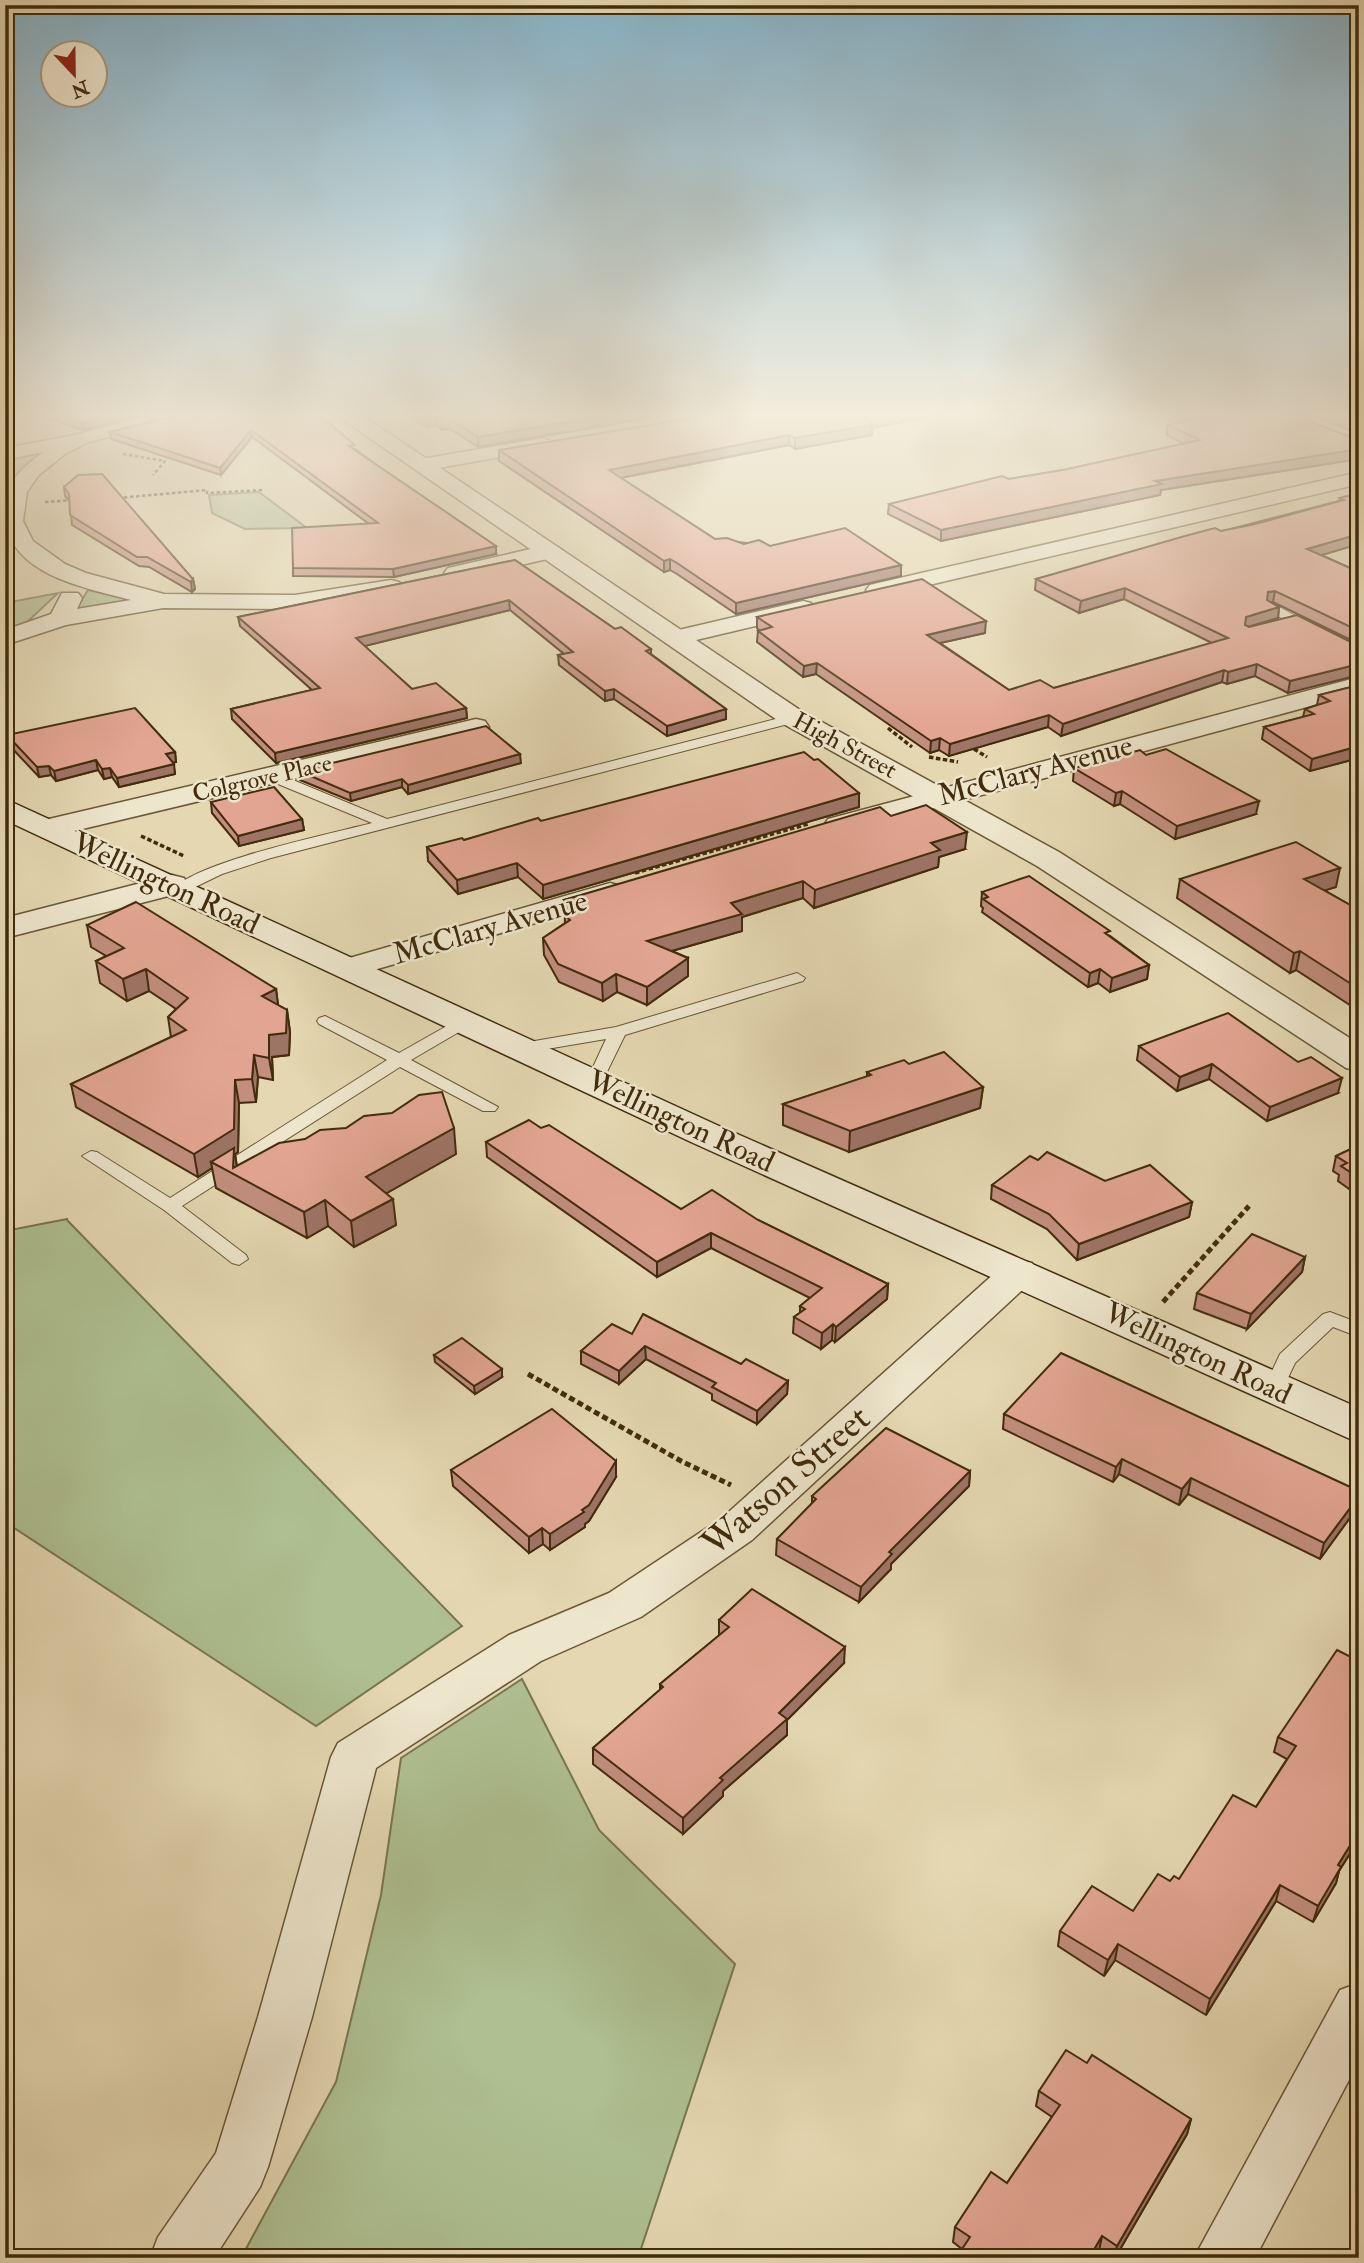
<svg xmlns="http://www.w3.org/2000/svg" width="1364" height="2263" font-family="'IM FELL Double Pica',serif">
<style>
.green{fill:#aebf91;stroke:#78764f;stroke-width:2}
.lines{fill:none;stroke-linecap:round;stroke-linejoin:round}
.service-casing{stroke:#6a5736;stroke-width:2}
.minor-casing{stroke:#6a5736;stroke-width:3}
.tertiary-casing{stroke:#6a5736;stroke-width:3}
.secondary-casing{stroke:#422c0d;stroke-width:3}
.path-far2{stroke:#422c0d;stroke-width:2.5;stroke-dasharray:3.5 2.5;stroke-linecap:butt}
.path-far1{stroke:#422c0d;stroke-width:3.5;stroke-dasharray:4.5 2.5;stroke-linecap:butt}
.path{stroke:#422c0d;stroke-width:5;stroke-dasharray:6 3.5;stroke-linecap:butt}
.service{fill:#ede5cc;fill-rule:evenodd}
.minor{fill:#ede5cc;fill-rule:evenodd}
.tertiary{fill:#ede5cc;fill-rule:evenodd}
.secondary{fill:#ede5cc;fill-rule:evenodd}
.wall{fill:#c28e7e;stroke:#422c0d;stroke-width:2}
.shaded-wall{fill:#9e7466;stroke:#422c0d;stroke-width:2}
.building{fill:#e2a592;stroke:#422c0d;stroke-width:2}
.labels{text-anchor:middle;stroke-width:5;stroke-linejoin:round;paint-order:stroke}
.far-street-label{font-size:24px;fill:#422c0d;stroke:#ede5cc}
.street-label{font-size:30px;fill:#422c0d;stroke:#ede5cc}
.near-street-label{font-size:37px;fill:#422c0d;stroke:#ede5cc}
</style>
<rect width="100%" height="100%" fill="#e4d7b1"/>
<filter id="stains"><feTurbulence type="fractalNoise" baseFrequency=".00286" numOctaves="4"/><feColorMatrix values="0 0 0 0 .2 0 0 0 0 .09 0 0 0 0 .02 0 0 0 .5 -.17"/></filter>
<radialGradient id="worn" r=".72"><stop offset=".6" stop-color="#630" stop-opacity="0"/><stop offset="1" stop-color="#630" stop-opacity=".3"/></radialGradient>
<g class="green">
<polygon points="48,449 11,482 5,480 5,458"/>
<polygon points="259,492 307,528 245,529 212,513 209,495"/>
<polygon points="88,590 135,601 75,611"/>
<polygon points="58,593 24,625 5,632 5,603"/>
<polygon points="67,1219 67,1220 462,1626 316,1726 5,1522 5,1231"/>
<polygon points="522,1679 599,1830 735,1964 638,2258 241,2258 336,2082 381,1895 401,1758"/>
</g>
<g class="lines">
<g class="service-casing">
<g id="service">
<polygon points="1268,605 1276,605 1315,627 1305,630 1268,611"/>
<path d="M795,714L800,715V721L271,858L222,874L185,892L180,893L173,889C199,861 330,834 372,823L266,779V773H276L387,819Z"/>
<polygon points="797,973 805,978 803,981 625,1035 601,1084 595,1085 587,1080 606,1039 523,1053 515,1048 523,1043 616,1027"/>
<polygon points="325,1016 399,1053 459,1019 471,1019 473,1022 471,1025 411,1060 498,1107 495,1111 483,1111 400,1067 182,1206 246,1255 248,1259 239,1265 232,1263 164,1210 82,1156 91,1151 97,1152 170,1198 387,1060 319,1024 317,1021 319,1018"/>
<polygon points="1330,1312 1359,1323 1359,1337 1333,1327 1295,1363 1281,1393 1267,1393 1264,1388 1280,1354 1323,1314"/>
</g>
</g>
<g class="minor-casing">
<g id="minor">
<path d="M163,412H196L193,416L89,442L65,454L39,475L27,492L23,521L33,541L65,564L86,573L164,594L295,595L391,580L399,582L403,587L399,592L295,609L163,608L66,625L5,645V630L51,614L62,593H78L82,598L77,609L131,600C83,587 5,574 5,512C5,482 20,470 43,452L5,460V448L70,436Z"/>
<polygon points="1272,412 1300,412 1359,435 1359,448 1275,416"/>
<polygon points="544,438 554,444 551,448 422,471 412,465 422,459"/>
<polygon points="1359,472 1359,484 878,597 870,595 866,590 870,585 878,583"/>
<polygon points="552,544 563,551 560,556 456,580 448,578 444,573 448,568"/>
<polygon points="803,601 811,603 815,608 811,613 675,645 666,643 663,638 666,633"/>
<polygon points="1359,677 1359,693 838,834 828,831 824,825 828,819"/>
<polygon points="476,719 485,721 489,727 485,733 49,837 39,834 35,828 39,822 49,819"/>
<polygon points="610,883 621,886 625,892 621,898 350,977 339,975 334,968 339,961"/>
<polygon points="1019,1260 1032,1263 1038,1272 1032,1281 752,1540 641,1617 541,1661 376,1768 312,2017 268,2167 260,2187 214,2258 150,2258 158,2237 216,2153 258,2017 331,1757 338,1743 509,1635 609,1593 722,1518 1006,1263"/>
<polygon points="1359,1983 1359,2061 1255,2258 1194,2258 1340,1990"/>
</g>
</g>
<g class="tertiary-casing">
<g id="tertiary">
<polygon points="332,412 357,412 800,710 1059,852 1359,1044 1359,1071 1346,1068 1037,866 780,722"/>
<polygon points="172,875 184,878 188,885 184,892 5,938 5,918"/>
</g>
</g>
<g class="secondary-casing">
<polygon id="secondary" points="5,799 719,1126 1359,1408 1359,1443 691,1142 5,820"/>
</g>
<g class="path-far2">
<polyline points="123,454 165,461 153,475"/>
<polyline points="118,498 207,490 207,493 264,490"/>
<polyline points="45,502 74,500"/>
</g>
<g class="path-far1">
<polyline points="888,728 912,747"/>
<polyline points="974,749 987,757"/>
<polyline points="929,757 958,762"/>
<polyline points="141,836 184,856"/>
<polyline points="635,873 808,824"/>
</g>
<g class="path">
<polyline points="1163,1302 1249,1206"/>
<polyline points="528,1374 681,1461 731,1485"/>
</g>
<use href="#service" class="service"/>
<use href="#minor" class="minor"/>
<use href="#tertiary" class="tertiary"/>
<use href="#secondary" class="secondary"/>
</g>
<g class="wall">
<polygon points="30,412 153,412 83,430"/>
<polygon points="191,412 355,449 496,554 394,577 293,576 293,568 369,524 252,437 221,475 111,439 110,432"/>
<polygon points="403,412 685,412 478,447 450,429 442,430 436,425 427,427"/>
<polygon points="1150,412 1259,412 1272,418 1359,440 1359,459 1161,490 1160,495 941,541 888,514 889,504 1009,479 1063,470 1184,444 1167,435 1168,425 1177,424"/>
<polygon points="1318,412 1359,412 1359,433 1317,416"/>
<polygon points="872,428 872,435 795,449 789,445 621,478 715,539 770,546 901,576 736,614 677,574 670,570 664,572 499,461 499,450"/>
<polygon points="64,487 193,579 195,589 192,592 149,567 139,566 72,525 70,502 65,496"/>
<polygon points="1359,493 1359,544 1321,555 1359,572 1359,644 1273,602 1271,602 1279,607 1278,618 1248,627 1359,646 1288,693 1255,676 1227,684 1222,682 1061,736 1048,727 949,756 939,750 930,753 816,674 803,677 757,642 758,631 759,630 757,628 757,617 985,633 940,643 1009,690 1054,688 1212,643 1124,599 1079,613 1035,590 1036,579 1339,501 1340,498"/>
<polygon points="515,560 615,629 651,649 651,654 726,709 726,719 667,736 614,699 605,701 559,665 558,655 564,654 510,610 364,646 412,689 466,708 467,718 276,763 232,719 231,709 312,690 240,626 238,617"/>
<polygon points="1359,685 1359,758 1310,771 1262,739 1264,727 1303,717 1305,709 1317,705 1319,695"/>
<polygon points="7,735 175,752 176,762 173,762 175,774 119,787 112,777 104,779 98,770 56,781 51,775 39,777 9,745"/>
<polygon points="1146,755 1256,814 1175,839 1120,804 1114,806 1073,781 1074,768"/>
<polygon points="521,763 408,794 402,787 351,801 300,780 299,771"/>
<polygon points="211,802 302,819 304,830 239,846 212,813"/>
<polygon points="859,807 543,899 518,877 458,894 428,861 427,847 464,840 541,821"/>
<polygon points="891,816 965,849 939,857 938,867 814,908 803,898 742,917 742,931 672,951 688,958 688,976 647,1005 617,992 603,1001 559,982 544,955 543,938 565,923 564,900"/>
<polygon points="1180,879 1336,887 1324,890 1359,910 1359,1011 1296,970 1290,973 1177,898"/>
<polygon points="982,892 1110,936 1149,965 1147,979 1110,992 1098,983 1088,987 982,912 983,908 981,906"/>
<polygon points="87,925 276,989 278,1005 287,1010 290,1032 289,1055 272,1057 273,1080 258,1077 256,1102 239,1103 238,1152 235,1154 237,1167 456,1154 387,1193 396,1225 354,1247 328,1226 307,1238 216,1188 212,1168 198,1177 76,1107 71,1084 171,1037 168,1017 176,1009 149,991 127,1001 100,983 96,961 106,956 91,947"/>
<polygon points="1139,1046 1338,1093 1267,1121 1209,1079 1177,1091 1137,1060"/>
<polygon points="867,1072 983,1087 980,1108 849,1152 783,1125 783,1104 867,1077"/>
<polygon points="541,1128 681,1209 758,1220 888,1284 887,1299 835,1342 832,1340 821,1349 793,1333 794,1317 800,1313 800,1306 810,1298 711,1248 657,1277 487,1157 486,1142"/>
<polygon points="1359,1145 1359,1196 1338,1181 1339,1175 1333,1171 1336,1156"/>
<polygon points="1038,1160 1105,1181 1192,1202 1189,1217 1077,1260 1047,1229 991,1199 992,1185"/>
<polygon points="1305,1257 1302,1272 1247,1329 1194,1309 1197,1293"/>
<polygon points="632,1334 741,1364 788,1381 787,1394 757,1424 712,1400 712,1394 646,1359 619,1384 581,1364 581,1351"/>
<polygon points="434,1355 502,1377 475,1394 435,1362"/>
<polygon points="1004,1414 1359,1491 1359,1501 1357,1508 1320,1559 1188,1494 1179,1505 1119,1474 1113,1482 1003,1429"/>
<polygon points="451,1470 616,1477 589,1521 585,1524 585,1527 550,1550 543,1544 529,1553 453,1486"/>
<polygon points="970,1471 969,1486 891,1564 891,1569 859,1602 776,1555 777,1539 812,1504 812,1496"/>
<polygon points="719,1620 844,1663 787,1720 787,1735 723,1791 723,1796 683,1834 593,1764 593,1748 660,1690 660,1684 719,1636"/>
<polygon points="1359,1661 1359,1839 1339,1871 1336,1883 1313,1922 1276,1901 1206,2015 1115,1960 1104,1976 1058,1946 1060,1931 1133,1911 1170,1881 1179,1879 1256,1807 1287,1759 1274,1752 1278,1737"/>
<polygon points="1087,2063 1191,2119 1187,2134 1115,2258 1108,2258 1099,2251 962,2249 953,2242 955,2227 1007,2183 1052,2117 1036,2106 1039,2091"/>
</g>
<g class="shaded-wall">
<polygon points="124,412 153,412 83,430 82,423"/>
<polygon points="627,412 685,412 478,447 478,437"/>
<polygon points="902,412 952,412 872,428 872,435 795,449 795,438 864,419"/>
<polygon points="436,415 436,425 427,427 426,417"/>
<polygon points="449,419 450,429 442,430 441,420"/>
<polygon points="251,430 252,437 221,475 220,468"/>
<polygon points="789,435 789,445 609,480 609,470"/>
<polygon points="1359,449 1359,459 1161,490 1160,495 941,541 941,530 1155,481"/>
<polygon points="1359,534 1359,544 1305,560 1307,549"/>
<polygon points="496,546 496,554 394,577 393,569"/>
<polygon points="670,559 670,570 664,572 664,561"/>
<polygon points="901,565 901,576 736,614 736,603"/>
<polygon points="193,579 195,589 192,592 191,582"/>
<polygon points="5,584 7,584 9,593 5,594"/>
<polygon points="1125,588 1124,599 1079,613 1081,601"/>
<polygon points="1275,591 1273,602 1266,603 1268,592"/>
<polygon points="509,600 510,610 357,648 356,638"/>
<polygon points="1279,607 1278,618 1244,628 1246,617"/>
<polygon points="986,621 985,633 927,646 927,635"/>
<polygon points="817,663 816,674 803,677 804,666"/>
<polygon points="1257,664 1255,676 1227,684 1228,672"/>
<polygon points="1359,664 1359,675 1288,693 1290,681"/>
<polygon points="1224,670 1222,682 1061,736 1063,724"/>
<polygon points="614,689 614,699 605,701 605,691"/>
<polygon points="466,708 467,718 276,763 275,753"/>
<polygon points="726,709 726,719 667,736 667,726"/>
<polygon points="1049,715 1048,727 949,756 950,744"/>
<polygon points="940,738 939,750 930,753 931,741"/>
<polygon points="1359,746 1359,758 1310,771 1312,759"/>
<polygon points="175,752 176,762 168,764 166,754"/>
<polygon points="520,754 521,763 408,794 408,785"/>
<polygon points="96,760 98,770 56,781 54,771"/>
<polygon points="174,764 175,774 119,787 117,778"/>
<polygon points="49,766 51,775 39,777 37,767"/>
<polygon points="110,768 112,777 104,779 102,769"/>
<polygon points="402,779 402,787 351,801 350,793"/>
<polygon points="1122,791 1120,804 1114,806 1116,793"/>
<polygon points="859,793 859,807 543,899 543,885"/>
<polygon points="1259,801 1256,814 1175,839 1177,826"/>
<polygon points="302,819 304,830 239,846 238,836"/>
<polygon points="967,832 965,849 939,857 938,867 814,908 815,890 931,843"/>
<polygon points="517,863 518,877 458,894 457,880"/>
<polygon points="10,867 12,879 5,883 5,869"/>
<polygon points="1340,868 1336,887 1301,898 1304,879"/>
<polygon points="803,881 803,898 742,917 742,931 647,958 647,941 731,903"/>
<polygon points="1300,951 1296,970 1290,973 1294,953"/>
<polygon points="688,958 688,976 647,1005 647,987"/>
<polygon points="1149,965 1147,979 1110,992 1112,978"/>
<polygon points="146,969 149,991 127,1001 123,979"/>
<polygon points="1100,969 1098,983 1088,987 1090,973"/>
<polygon points="616,974 617,992 603,1001 602,983"/>
<polygon points="276,989 279,1012 262,996"/>
<polygon points="287,1010 290,1032 289,1055 272,1057 273,1080 269,1058 269,1035"/>
<polygon points="254,1055 258,1077 256,1102 252,1079"/>
<polygon points="1212,1064 1209,1079 1177,1091 1180,1077"/>
<polygon points="1342,1078 1338,1093 1267,1121 1270,1107"/>
<polygon points="235,1080 239,1103 238,1152 235,1154 238,1174 211,1162 212,1168 198,1177 194,1154"/>
<polygon points="983,1087 980,1108 849,1152 850,1131"/>
<polygon points="454,1128 456,1154 369,1203 366,1177"/>
<polygon points="393,1199 396,1225 354,1247 351,1221"/>
<polygon points="325,1200 328,1226 307,1238 304,1212"/>
<polygon points="1192,1202 1189,1217 1077,1260 1079,1244"/>
<polygon points="711,1233 711,1248 657,1277 657,1262"/>
<polygon points="1305,1257 1302,1272 1247,1329 1251,1314"/>
<polygon points="888,1284 887,1299 835,1342 836,1327"/>
<polygon points="833,1324 832,1340 821,1349 822,1333"/>
<polygon points="645,1346 646,1359 619,1384 619,1371"/>
<polygon points="502,1369 502,1377 475,1394 474,1386"/>
<polygon points="788,1381 787,1394 757,1424 757,1411"/>
<polygon points="1122,1459 1119,1474 1113,1482 1116,1467"/>
<polygon points="616,1461 616,1477 589,1521 585,1524 585,1527 550,1550 550,1534 582,1510"/>
<polygon points="970,1471 969,1486 891,1564 891,1569 859,1602 861,1587 889,1552"/>
<polygon points="1191,1478 1188,1494 1179,1505 1182,1489"/>
<polygon points="1359,1496 1357,1508 1320,1559 1324,1543"/>
<polygon points="542,1528 543,1544 529,1553 529,1537"/>
<polygon points="845,1647 844,1663 787,1720 787,1735 723,1791 723,1796 683,1834 683,1818 779,1713"/>
<polygon points="1359,1831 1359,1839 1339,1871 1336,1883 1313,1922 1318,1906 1338,1865"/>
<polygon points="1280,1885 1276,1901 1206,2015 1210,1999"/>
<polygon points="1118,1944 1115,1960 1104,1976 1108,1960"/>
<polygon points="1191,2119 1187,2134 1115,2258 1114,2258 1117,2246"/>
<polygon points="1102,2236 1099,2251 1094,2258 1089,2258"/>
</g>
<g class="building">
<polygon points="49,412 124,412 82,423"/>
<polygon points="191,412 316,412 355,445 349,446 496,546 393,569 293,568 292,528 378,523 251,430 220,468 110,432"/>
<polygon points="418,412 627,412 478,437 449,419 441,420 436,415 426,417"/>
<polygon points="728,412 902,412 864,419 873,425 795,438 789,435 609,470 715,539 727,538 744,544 759,540 770,546 845,528 901,565 736,603 677,563 670,559 664,561 499,450"/>
<polygon points="1174,412 1259,412 1272,418 1289,414 1359,440 1359,449 1155,481 1162,484 941,530 889,504 1002,476 1009,479 1063,470 1200,440 1168,425 1193,420"/>
<polygon points="1333,412 1359,412 1359,422"/>
<polygon points="102,474 193,579 191,582 147,557 137,557 70,515 69,494 64,487 78,475"/>
<polygon points="1359,493 1359,534 1307,549 1359,572 1359,631 1275,591 1268,592 1267,600 1279,607 1246,617 1245,625 1249,627 1297,615 1359,646 1359,664 1290,681 1257,664 1228,672 1224,670 1063,724 1049,715 950,744 940,738 931,741 817,663 804,666 758,631 772,627 757,617 922,579 986,621 927,635 1009,690 1040,680 1054,688 1228,638 1125,588 1081,601 1036,579 1185,536 1215,528 1221,531 1251,525 1344,500 1340,498"/>
<polygon points="515,560 615,629 621,627 651,649 646,651 726,709 667,726 614,689 605,691 558,655 573,652 509,600 356,638 412,689 436,683 466,708 275,753 231,709 320,688 238,617"/>
<polygon points="1359,685 1359,746 1312,759 1264,727 1314,714 1305,709 1330,701 1319,695"/>
<polygon points="135,708 175,752 166,754 174,764 117,778 110,768 102,769 96,760 54,771 49,766 37,767 7,735"/>
<polygon points="486,726 520,754 408,785 402,779 350,793 299,771"/>
<polygon points="1166,749 1259,801 1177,826 1122,791 1116,793 1074,768 1140,750 1146,755"/>
<polygon points="804,752 814,760 818,759 859,793 543,885 517,863 457,880 427,847 462,838 464,840 538,818 541,821"/>
<polygon points="274,787 302,819 238,836 211,802"/>
<polygon points="926,805 967,832 931,843 940,850 815,890 803,881 731,903 742,914 647,941 688,958 647,987 616,974 602,983 558,964 543,938 570,920 565,915 578,911 564,900 880,807 891,816"/>
<polygon points="1296,842 1340,868 1304,879 1359,910 1359,989 1300,951 1294,953 1180,879"/>
<polygon points="1029,876 1110,931 1105,933 1149,965 1112,978 1100,969 1090,973 983,899 988,897 982,892"/>
<polygon points="136,902 276,989 262,996 287,1010 286,1033 269,1035 269,1058 254,1055 252,1079 235,1080 234,1129 194,1154 71,1084 186,1030 168,1017 188,998 146,969 123,979 96,961 124,948 87,925"/>
<polygon points="1228,1013 1298,1062 1311,1057 1342,1078 1270,1107 1212,1064 1180,1077 1139,1046"/>
<polygon points="944,1052 983,1087 850,1131 783,1104 871,1075 867,1072 904,1060 909,1064"/>
<polygon points="442,1092 454,1128 366,1177 393,1199 351,1221 325,1200 304,1212 211,1162 234,1148 233,1168 279,1143 305,1139 320,1130 346,1128 364,1116 392,1113 419,1095"/>
<polygon points="529,1120 541,1128 549,1125 681,1209 712,1190 758,1220 888,1284 836,1327 833,1324 822,1333 794,1317 805,1309 800,1306 822,1288 711,1233 657,1262 486,1142"/>
<polygon points="1359,1145 1359,1178 1341,1166 1347,1163 1336,1156"/>
<polygon points="1047,1152 1105,1181 1150,1165 1192,1202 1079,1244 1049,1214 992,1185 1030,1156 1038,1160"/>
<polygon points="1252,1234 1305,1257 1251,1314 1197,1293"/>
<polygon points="643,1314 741,1364 746,1359 788,1381 757,1411 712,1387 716,1383 645,1346 619,1371 581,1351 612,1324 632,1334"/>
<polygon points="462,1338 502,1369 474,1386 434,1355"/>
<polygon points="1061,1353 1359,1491 1359,1496 1324,1543 1191,1478 1182,1489 1122,1459 1116,1467 1004,1414"/>
<polygon points="552,1409 616,1461 589,1505 582,1510 584,1512 550,1534 542,1528 529,1537 451,1470"/>
<polygon points="886,1428 970,1471 889,1552 892,1554 861,1587 777,1539 816,1499 812,1496"/>
<polygon points="752,1589 845,1647 779,1713 787,1719 720,1778 723,1780 683,1818 593,1748 663,1687 660,1684 729,1627 719,1620"/>
<polygon points="1337,1650 1359,1661 1359,1831 1338,1865 1341,1867 1318,1906 1280,1885 1210,1999 1118,1944 1108,1960 1060,1931 1092,1886 1133,1911 1158,1874 1170,1881 1174,1876 1179,1879 1233,1795 1256,1807 1296,1746 1278,1737"/>
<polygon points="1066,2050 1087,2063 1092,2055 1191,2119 1117,2246 1102,2236 1089,2258 956,2258 970,2237 955,2227 991,2172 1007,2183 1060,2105 1039,2091"/>
</g>
<linearGradient id="sky" x2="0" y2="1"><stop stop-color="#87b6ce"/><stop offset="0.57" stop-color="#f3eddc"/><stop offset="1" stop-color="#f3eddc" stop-opacity="0"/></linearGradient>
<rect width="1364" height="729" fill="url(#sky)"/>
<g class="labels">
<g class="far-street-label">
<text transform="translate(845 745) rotate(28)" y="8">High Street</text>
<text transform="translate(262 778) rotate(-13)" y="8">Colgrove Place</text>
</g>
<g class="street-label">
<text transform="translate(1035 770) rotate(-15)" y="10">McClary Avenue</text>
<text transform="translate(166 883) rotate(25)" y="10">Wellington Road</text>
<text transform="translate(490 927) rotate(-16)" y="10">McClary Avenue</text>
<text transform="translate(681 1121) rotate(25)" y="10">Wellington Road</text>
<text transform="translate(1198 1353) rotate(25)" y="10">Wellington Road</text>
</g>
<g class="near-street-label">
<text transform="translate(785 1480) rotate(-41)" y="13">Watson Street</text>
</g>
</g>
<rect width="1364" height="2263" fill="none" stroke="#e4d7b1" stroke-width="28"/>
<rect x="7" y="7" width="1350" height="2249" fill="none" stroke="#422c0d" stroke-width="3.5"/>
<rect x="14" y="14" width="1336" height="2235" fill="none" stroke="#422c0d" stroke-width="2"/>
<g transform="translate(74 74) rotate(158)"><circle r="33" fill="#ede5cc" stroke="#a99b80" stroke-width="2"/>
<path d="M0-5L12 26L0 18L-12 26Z" fill="#8f2418"/>
<text y="-10" font-size="19" font-weight="bold" text-anchor="middle" fill="#422c0d">N</text>
</g>
<rect width="100%" height="100%" filter="url(#stains)"/>
<rect width="100%" height="100%" fill="url(#worn)"/>
</svg>
